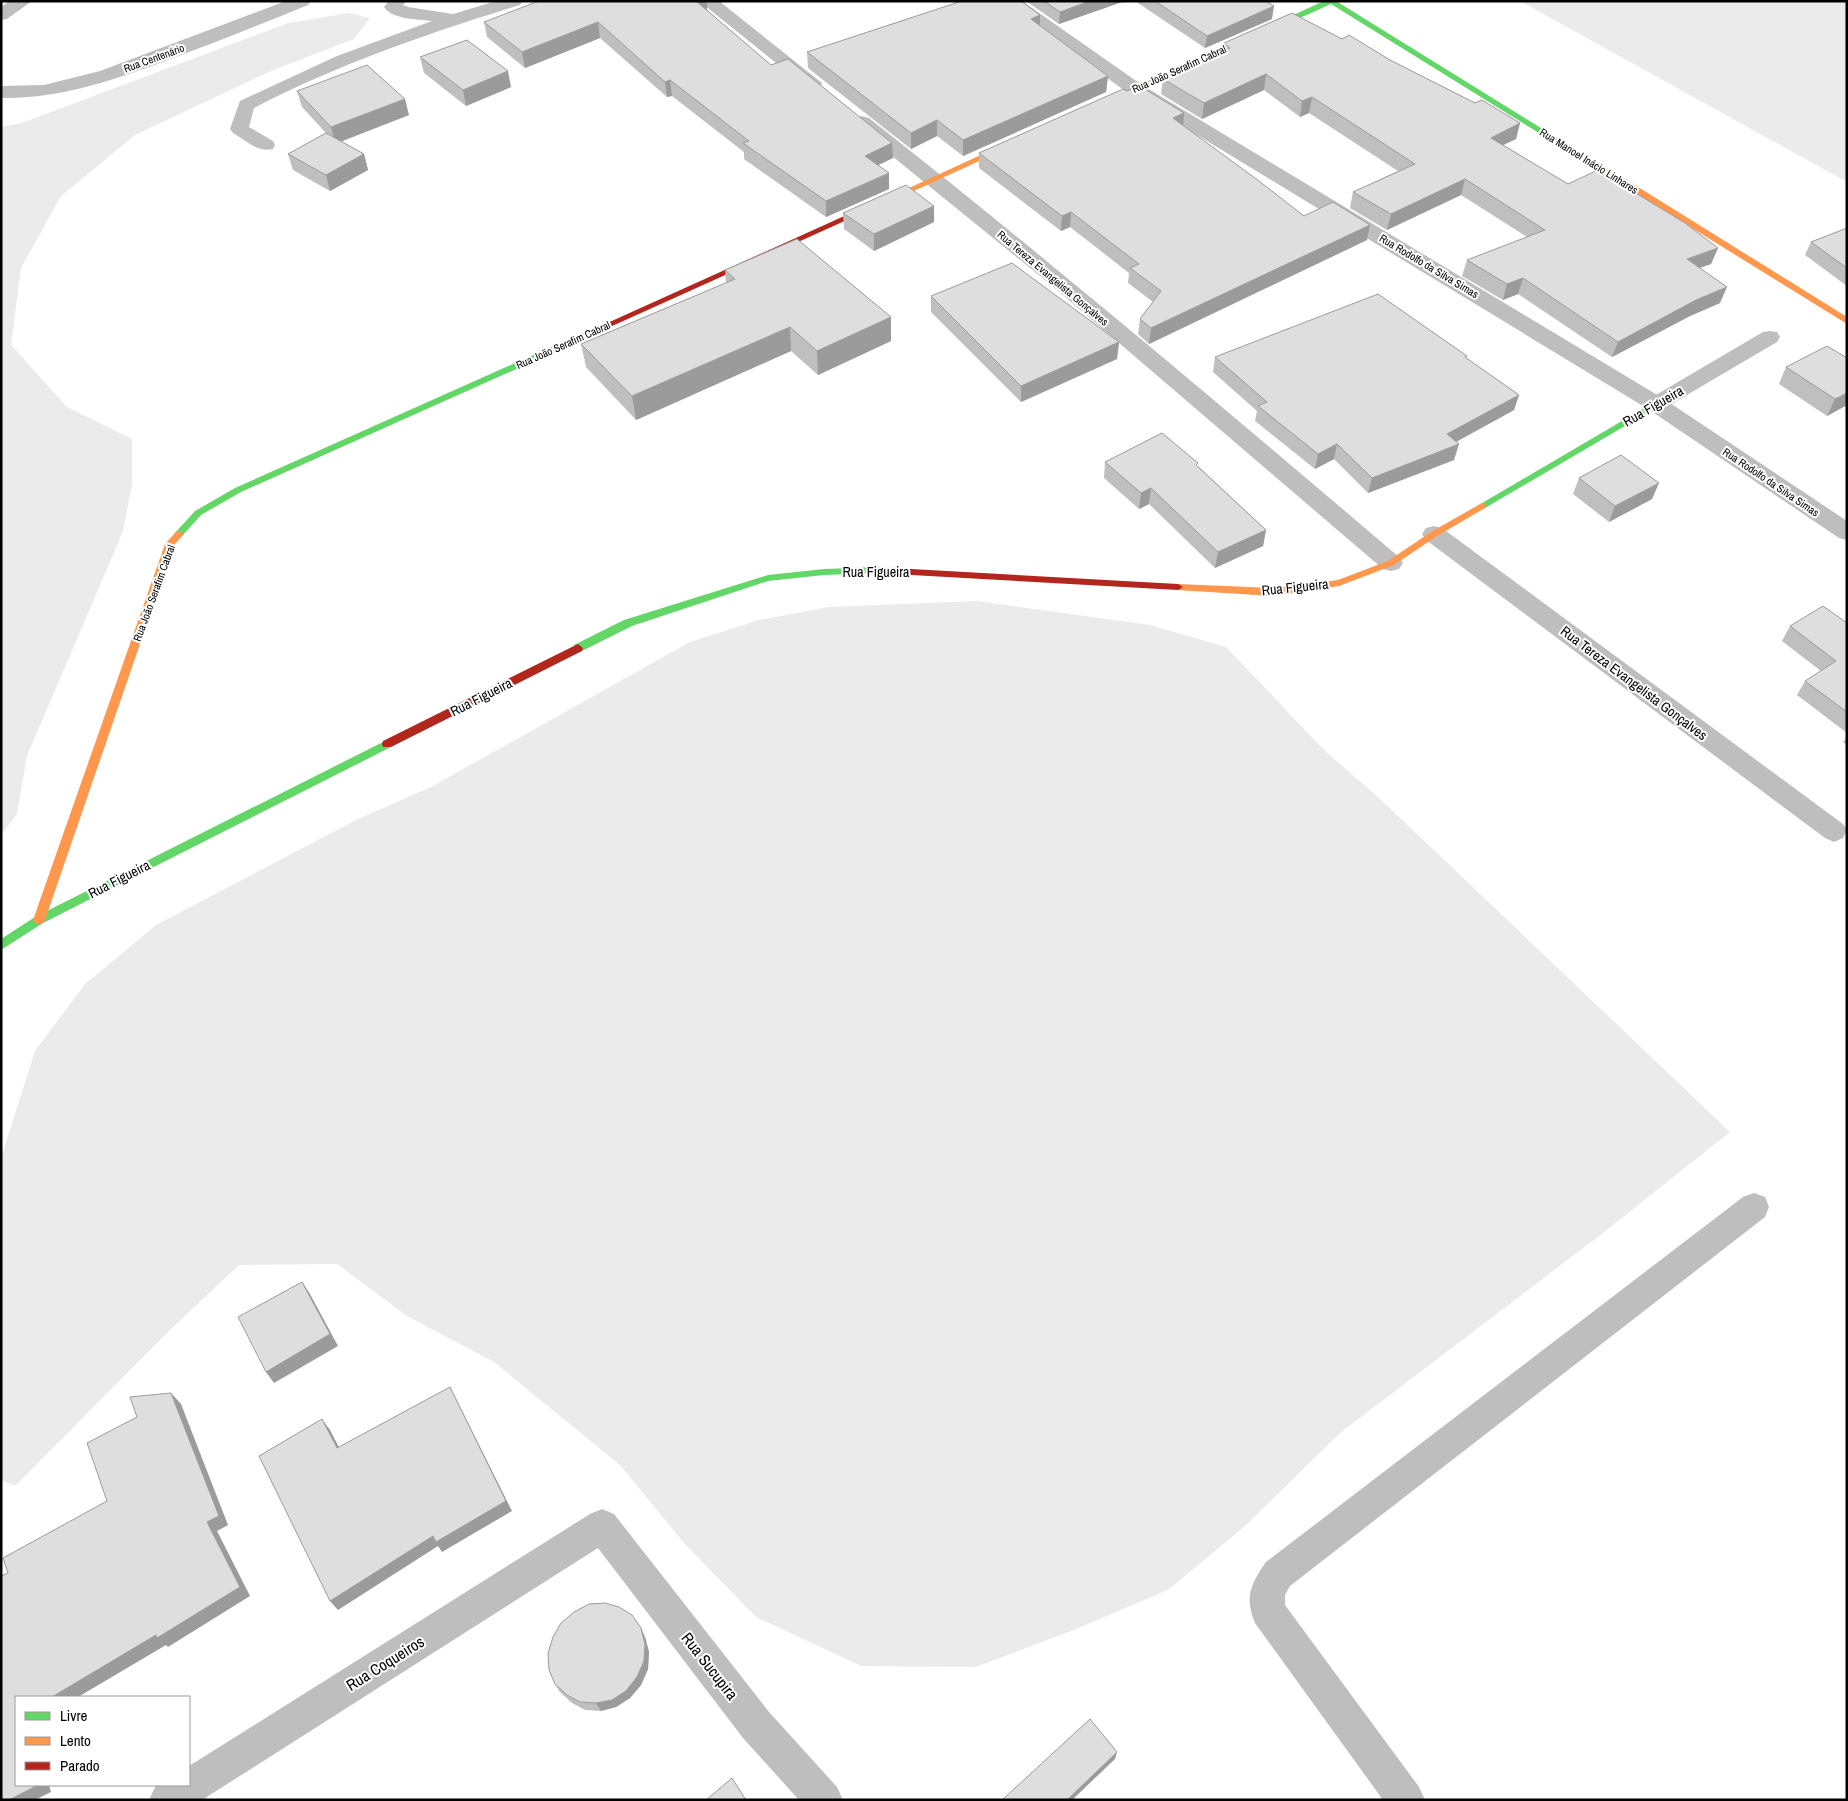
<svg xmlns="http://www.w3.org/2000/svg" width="1848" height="1801" font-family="'Archivo Narrow',sans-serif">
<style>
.green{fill:#ebebeb}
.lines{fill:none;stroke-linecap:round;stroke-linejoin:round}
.lane{fill:#bebebe;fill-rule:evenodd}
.street{fill:#bebebe;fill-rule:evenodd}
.fast{fill:#63d668;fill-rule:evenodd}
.slow{fill:#ff974d;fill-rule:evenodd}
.jam{fill:#b3261e;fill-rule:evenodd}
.wall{fill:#bfbfbf}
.shaded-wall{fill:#9b9b9b}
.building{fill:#dedede;stroke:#9b9b9b}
.labels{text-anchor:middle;stroke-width:4;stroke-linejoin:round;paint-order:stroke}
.far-street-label{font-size:11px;fill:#000;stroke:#fff}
.street-label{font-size:14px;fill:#000;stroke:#fff}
.near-street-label{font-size:16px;fill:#000;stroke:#fff}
</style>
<rect width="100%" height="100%" fill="#fff"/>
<g class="green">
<polygon points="1520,1 1847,1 1847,182"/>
<polygon points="349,13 370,18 354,39 271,71 135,135 61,196 21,268 11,345 67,407 132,439 132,484 123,531 27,756 17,814 1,835 1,127 22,123 288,23"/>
<polygon points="977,601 1150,625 1226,647 1324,750 1378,797 1730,1132 1603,1233 1340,1433 1244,1527 1168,1590 1076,1629 976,1667 861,1666 756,1617 684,1543 620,1465 494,1362 407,1316 337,1264 239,1265 169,1331 15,1486 1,1480 1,1158 35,1051 85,984 156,925 356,820 431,787 690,642 759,620 829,607"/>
</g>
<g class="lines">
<g class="lane">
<path d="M389,1H406L403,5L408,7L453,14L496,1H522L520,5C429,33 339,64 254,108L249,127L273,141L275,145L273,149C258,153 245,140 233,133L230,129L240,101L337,56L432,21C418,19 393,20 384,7Z"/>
<polygon points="1770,331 1777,332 1780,337 1777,342 1663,409 1656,411 1649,409 1645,404 1649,399 1763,332"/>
</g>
<g class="street">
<polygon points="10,1 32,1 7,19 1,20 1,7"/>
<path d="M286,1H311L308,5C266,22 224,39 181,55C123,77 64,99 1,98V86L44,85L100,71Z"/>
<polygon points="699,1 719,1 822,83 820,87 813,89 806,87"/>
<polygon points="1001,1 1022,1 1142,85 1664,399 1847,521 1847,540 1839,538 1648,409 1128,93"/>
<path d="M862,116L869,118C1049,260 1224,408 1399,557L1403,563L1399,569L1391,571L1383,569L1056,289L855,126L852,122L855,118Z"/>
<polygon points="1434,526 1442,528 1843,824 1847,830 1843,838 1834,842 1825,838 1426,540 1422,534 1426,528"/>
<path d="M1754,1193L1765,1197L1769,1207L1765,1217L1290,1586L1285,1595V1605L1419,1787L1425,1800H1383L1255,1623C1244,1597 1251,1584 1266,1562L1743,1197Z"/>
<polygon points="602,1509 614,1514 769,1712 837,1787 843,1800 799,1800 743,1738 598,1548 202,1800 149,1800 155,1787 158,1785 189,1785 189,1766 590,1514"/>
</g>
<g class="fast">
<polygon points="1324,1 1336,1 1615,174 1608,176 1331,4 1105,106 1098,104"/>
<polygon points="587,331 591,334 590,336 241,492 201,515 182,536 179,537 174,534 195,511 235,488"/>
<polygon points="1656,401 1659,402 1659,406 1485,508 1482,509 1477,506"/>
<polygon points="876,567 881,570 876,573 824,575 768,581 632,626 582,651 578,652 573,648 574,645 624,620 768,575 824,569"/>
<polygon points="387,740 392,744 391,747 43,923 1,950 1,939 35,917"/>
</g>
<g class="slow">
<polygon points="1009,142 1016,144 879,207 872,205"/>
<polygon points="1608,172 1614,172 1847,317 1847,324 1608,176"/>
<polygon points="1482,503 1485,504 1485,508 1437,536 1394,565 1339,586 1274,596 1178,590 1173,587 1178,584 1274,588 1338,580 1388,561 1431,532"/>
<polygon points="179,531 184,534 174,545 45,920 43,923 35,923 33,920 165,544 176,532"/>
</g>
<g class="jam">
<polygon points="873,203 880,205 590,336 587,337 583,334"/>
<polygon points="876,567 1178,584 1183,587 1178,590 876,573 871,570"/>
<polygon points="578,644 583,648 582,651 391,747 383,747 382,744 383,741"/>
</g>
</g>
<g class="wall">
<polygon points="1026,1 1125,1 1059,24"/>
<polygon points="1135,1 1272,1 1268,3 1272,19 1205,48"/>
<polygon points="707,10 771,65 893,158 878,165 889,189 826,217 744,159 744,152 672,96 667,97 600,38 525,68 487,37 484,22"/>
<polygon points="1040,15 1040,26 1108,76 1106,92 963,156 937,136 911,149 808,68 807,52"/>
<polygon points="1342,39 1390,60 1475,103 1520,123 1516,139 1503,145 1568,184 1718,248 1711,264 1700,268 1720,303 1690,316 1612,357 1518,294 1503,300 1462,276 1467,260 1527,237 1461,195 1387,230 1350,208 1353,192 1398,171 1309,113 1300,117 1264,90 1202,119 1161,94 1163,79 1222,51 1224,43"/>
<polygon points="420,57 511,87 466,106 424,73"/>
<polygon points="1138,90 1184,113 1183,125 1304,216 1367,240 1149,344 1138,334 1140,319 1153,302 1128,283 1129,273 1070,227 1061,231 979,168 979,153 1127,91"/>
<polygon points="297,91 409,115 341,141 364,154 368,170 330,191 293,170 288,154 326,133 302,107"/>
<polygon points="843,213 934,222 874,251 844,229"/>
<polygon points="1847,228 1847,286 1805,255 1811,242"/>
<polygon points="725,270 891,341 818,375 791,351 636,420 586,367 581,344 726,283"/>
<polygon points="931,296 1119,342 1117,359 1021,402 931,312"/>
<polygon points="1215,357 1466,358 1519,395 1514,410 1456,442 1454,460 1368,493 1334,459 1315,469 1255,421 1257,411 1213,372"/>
<polygon points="1847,358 1847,405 1827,416 1779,384 1786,367"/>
<polygon points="1105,462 1198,466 1266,530 1263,546 1215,568 1149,504 1139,509 1104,478"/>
<polygon points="1579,478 1652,499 1609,522 1573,494"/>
<polygon points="1847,623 1847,733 1797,695 1805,681 1821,671 1782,641 1790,626"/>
<polygon points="1847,737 1847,745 1843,742"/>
<polygon points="645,1637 649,1652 648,1669 641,1685 630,1698 616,1707 601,1711 585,1710 572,1703 560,1692 555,1684"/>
</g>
<g class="shaded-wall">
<polygon points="694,1 707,1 707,10 696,15"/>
<polygon points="1090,1 1125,1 1059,24 1060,12"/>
<polygon points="1274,6 1272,19 1205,48 1207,36"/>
<polygon points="1040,15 1040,31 1031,19"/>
<polygon points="598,22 600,38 525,68 522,52"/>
<polygon points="508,71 511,87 466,106 463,90"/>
<polygon points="1266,74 1264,90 1202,119 1204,103"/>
<polygon points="1108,76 1106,92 963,156 963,140"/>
<polygon points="670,80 672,96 667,97 665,82"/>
<polygon points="1312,97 1309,113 1300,117 1302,101"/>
<polygon points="405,99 409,115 335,144 331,127"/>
<polygon points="1184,113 1183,128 1173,118"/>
<polygon points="937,120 937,136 911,149 911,133"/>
<polygon points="1520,123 1516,139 1486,153 1491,138"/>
<polygon points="892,143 893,158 866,171 865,156"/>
<polygon points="364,154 368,170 330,191 326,175"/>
<polygon points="889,173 889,189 826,217 826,201"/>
<polygon points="1465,179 1461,195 1387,230 1391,214"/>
<polygon points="934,206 934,222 874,251 874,234"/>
<polygon points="1071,212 1070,227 1061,231 1062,216"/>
<polygon points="1370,225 1367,240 1149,344 1151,328"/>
<polygon points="1718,248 1711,264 1681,274 1687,259"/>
<polygon points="1523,278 1518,294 1503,300 1507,284"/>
<polygon points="1727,287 1720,303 1690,316 1612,357 1618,342 1696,300"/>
<polygon points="891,317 891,341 818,375 817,351"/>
<polygon points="790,327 791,351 636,420 632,396"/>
<polygon points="1119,342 1117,359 1021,402 1021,386"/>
<polygon points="1847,393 1847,405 1827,416 1835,399"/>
<polygon points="1519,395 1514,410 1443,449 1447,434"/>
<polygon points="1337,444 1334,459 1315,469 1318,454"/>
<polygon points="1459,444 1454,460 1368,493 1372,478"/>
<polygon points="1659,483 1652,499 1609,522 1615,506"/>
<polygon points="1151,488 1149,504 1139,509 1141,493"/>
<polygon points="1266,530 1263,546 1215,568 1218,552"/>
<polygon points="302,1282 310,1294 338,1346 274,1383 266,1372"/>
<polygon points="450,1387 512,1511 442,1552 438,1546 338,1610 330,1601 433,1536"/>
<polygon points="171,1393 181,1404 228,1525 217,1531 250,1596 168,1647 166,1645 78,1697 52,1697 207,1522"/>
<polygon points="322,1419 330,1430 345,1459 337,1448"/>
<polygon points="641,1628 645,1637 649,1652 648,1669 641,1685 630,1698 616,1707 601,1711 596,1703"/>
<polygon points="1117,1752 1115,1759 1072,1800 1067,1800"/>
<polygon points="38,1785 49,1785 51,1792 35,1800 9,1800"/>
</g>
<g class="building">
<polygon points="539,1 696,1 771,65 788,59 892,143 865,156 889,173 826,201 743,143 749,141 670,80 665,82 598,22 522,52 484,22"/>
<polygon points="962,1 1021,1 1040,15 1031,19 1108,76 963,140 937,120 911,133 807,52"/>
<polygon points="1044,1 1090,1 1060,12"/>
<polygon points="1155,1 1265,1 1274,6 1207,36"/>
<polygon points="1292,13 1342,39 1349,35 1390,60 1475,103 1482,100 1520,123 1491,138 1568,184 1598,170 1685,223 1718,248 1687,259 1727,287 1696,300 1618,342 1523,278 1507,284 1467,260 1545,230 1465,179 1391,214 1353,192 1415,164 1312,97 1302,101 1266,74 1204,103 1163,79 1230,48 1224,43"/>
<polygon points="467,40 508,71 463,90 420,57"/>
<polygon points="367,65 405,99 331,127 297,91"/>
<polygon points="1135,88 1138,90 1143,88 1184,113 1173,118 1259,181 1304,216 1333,202 1370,225 1151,328 1140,319 1161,291 1130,268 1139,264 1071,212 1062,216 979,153 1123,89 1127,91"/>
<polygon points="326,133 364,154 326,175 288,154"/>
<polygon points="906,185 934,206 874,234 843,213"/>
<polygon points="1847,228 1847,268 1811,242"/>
<polygon points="797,239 891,317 817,351 790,327 632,396 581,344 735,279 725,270"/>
<polygon points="1012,263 1119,342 1021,386 931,296"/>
<polygon points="1378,294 1467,356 1465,357 1519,395 1447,434 1459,444 1372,478 1337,444 1318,454 1258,406 1267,402 1215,357"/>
<polygon points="1827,346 1847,358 1847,393 1835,399 1786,367"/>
<polygon points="1162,433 1198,463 1196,465 1266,530 1218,552 1151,488 1141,493 1105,462"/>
<polygon points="1621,455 1659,483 1615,506 1579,478"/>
<polygon points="1823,606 1847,623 1847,712 1805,681 1836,661 1790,626"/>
<polygon points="302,1282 330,1334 266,1372 238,1317"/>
<polygon points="450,1387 506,1501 436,1542 433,1536 330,1601 259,1456 322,1419 337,1448"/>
<polygon points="171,1393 219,1516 207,1522 240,1587 157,1638 156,1635 52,1697 16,1697 16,1785 38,1785 9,1800 1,1800 1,1576 8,1573 3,1558 107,1501 87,1443 137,1417 130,1397"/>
<polygon points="605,1603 619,1607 632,1615 641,1628 645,1644 644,1661 637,1677 626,1691 612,1700 596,1703 580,1702 567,1695 555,1684 549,1670 548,1653 553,1637 561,1623 574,1612 589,1604"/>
<polygon points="1090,1719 1117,1752 1067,1800 1002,1800"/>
<polygon points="732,1778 746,1800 706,1800"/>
</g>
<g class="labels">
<g class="far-street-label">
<text transform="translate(154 58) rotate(-20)" y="4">Rua Centenário</text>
<text transform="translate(1179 69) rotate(-24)" y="4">Rua João Serafim Cabral</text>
<text transform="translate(1589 161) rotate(32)" y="4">Rua Manoel Inácio Linhares</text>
<text transform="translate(1429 266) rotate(31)" y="4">Rua Rodolfo da Silva Simas</text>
<text transform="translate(1053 278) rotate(40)" y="4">Rua Tereza Evangelista Gonçalves</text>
<text transform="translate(563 345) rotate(-24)" y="4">Rua João Serafim Cabral</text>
<text transform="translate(1771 482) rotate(34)" y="4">Rua Rodolfo da Silva Simas</text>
<text transform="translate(154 593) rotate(-70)" y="4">Rua João Serafim Cabral</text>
</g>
<g class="street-label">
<text transform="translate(1653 406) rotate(-30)" y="5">Rua Figueira</text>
<text x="876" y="577">Rua Figueira</text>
<text transform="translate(1295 587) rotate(-6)" y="5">Rua Figueira</text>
<text transform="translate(1634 683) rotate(37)" y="5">Rua Tereza Evangelista Gonçalves</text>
<text transform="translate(481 697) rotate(-27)" y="5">Rua Figueira</text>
<text transform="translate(119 879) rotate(-27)" y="5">Rua Figueira</text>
</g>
<g class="near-street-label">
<text transform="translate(385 1663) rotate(-32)" y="6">Rua Coqueiros</text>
<text transform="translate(710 1666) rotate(52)" y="6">Rua Sucupira</text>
</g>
</g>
<rect width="1848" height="1801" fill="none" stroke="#000000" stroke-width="5"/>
<rect x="15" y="1696" width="175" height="90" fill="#ffffff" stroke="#999999"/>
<rect x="25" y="1712" width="25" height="8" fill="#63d668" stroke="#999999"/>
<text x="60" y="1721" font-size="15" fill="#000000">Livre</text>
<rect x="25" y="1737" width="25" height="8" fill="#ff974d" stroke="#999999"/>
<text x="60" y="1746" font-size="15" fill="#000000">Lento</text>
<rect x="25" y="1762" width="25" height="8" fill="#b3261e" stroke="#999999"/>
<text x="60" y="1771" font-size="15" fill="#000000">Parado</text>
</svg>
